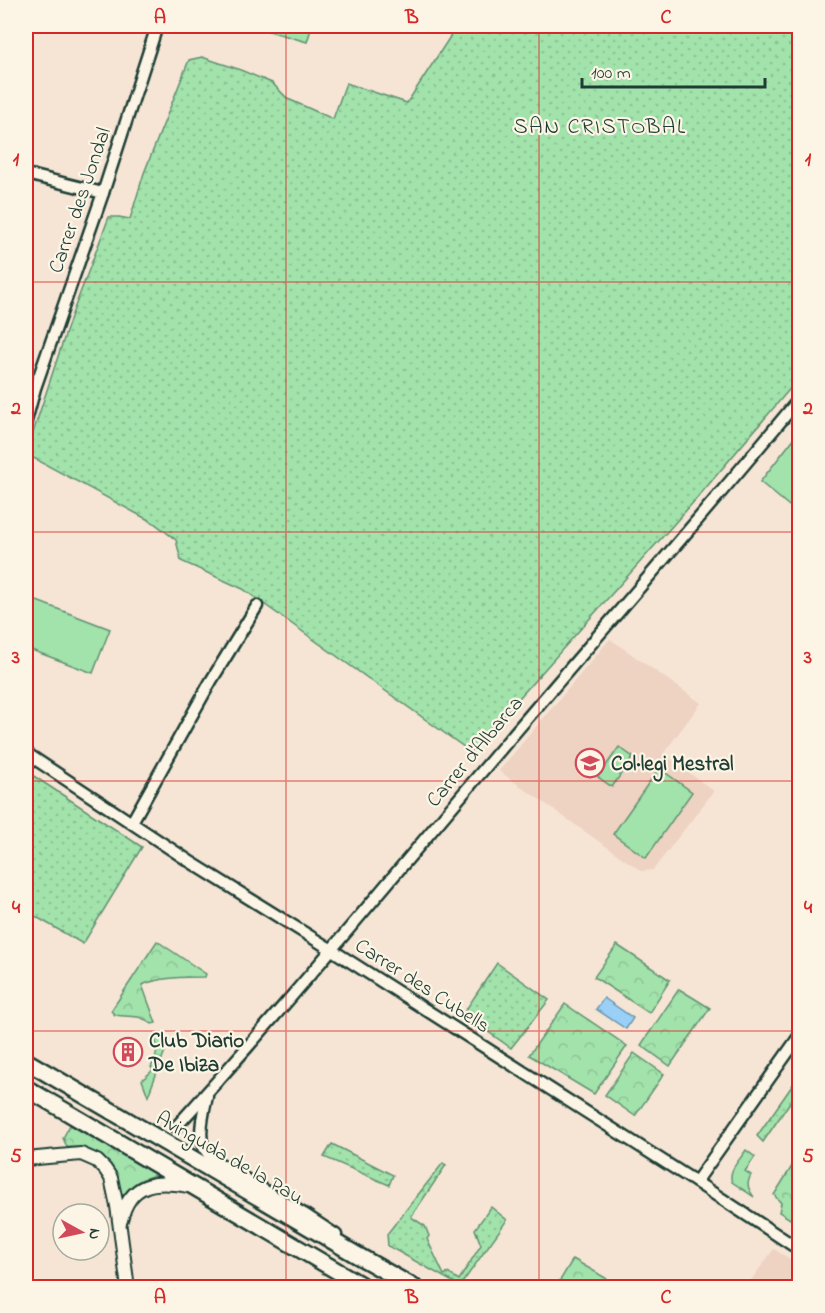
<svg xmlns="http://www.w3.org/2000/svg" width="825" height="1313" font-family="'Indie Flower',sans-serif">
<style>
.built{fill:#eed2c2}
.grass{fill:url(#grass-dots);stroke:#609070;stroke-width:1.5}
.park{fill:url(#park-crowns);stroke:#609070;stroke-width:1.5}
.garden{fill:#a2e2ab;stroke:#609070;stroke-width:1.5}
.water{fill:#9acff8;stroke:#6995aa;stroke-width:1.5}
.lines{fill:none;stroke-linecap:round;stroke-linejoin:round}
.minor-casing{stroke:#1f3d34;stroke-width:15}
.tertiary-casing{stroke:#1f3d34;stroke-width:16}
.secondary-casing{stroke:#1f3d34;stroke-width:20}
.minor{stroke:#fcf5e5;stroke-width:10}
.tertiary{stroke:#fcf5e5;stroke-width:12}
.secondary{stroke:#fcf5e5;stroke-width:15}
.grid{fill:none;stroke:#d62828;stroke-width:1.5;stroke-opacity:0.55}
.labels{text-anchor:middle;stroke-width:4.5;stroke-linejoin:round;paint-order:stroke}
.street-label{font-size:21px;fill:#1f3d34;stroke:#fcf5e5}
.poi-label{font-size:21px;font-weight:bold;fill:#1f3d34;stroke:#fcf5e5;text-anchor:start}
.neighbourhood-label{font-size:22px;letter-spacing:1.5px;fill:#1f3d34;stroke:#fcf5e5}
.neatline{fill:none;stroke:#d62828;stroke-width:2}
.grid-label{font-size:20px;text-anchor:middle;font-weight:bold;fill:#d62828}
</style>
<defs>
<pattern id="grass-dots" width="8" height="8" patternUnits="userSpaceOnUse" patternTransform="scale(1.5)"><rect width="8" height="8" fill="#a2e2ab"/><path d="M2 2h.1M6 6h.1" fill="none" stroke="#8bc394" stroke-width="1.8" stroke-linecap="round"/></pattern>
<pattern id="park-crowns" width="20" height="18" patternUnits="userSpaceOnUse" patternTransform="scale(1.5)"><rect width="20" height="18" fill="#a2e2ab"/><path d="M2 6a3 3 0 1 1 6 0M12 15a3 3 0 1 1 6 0" fill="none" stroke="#8bc394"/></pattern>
</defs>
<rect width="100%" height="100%" fill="#f6e5d5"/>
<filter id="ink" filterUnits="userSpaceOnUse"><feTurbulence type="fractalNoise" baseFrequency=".0167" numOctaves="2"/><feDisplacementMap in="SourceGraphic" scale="12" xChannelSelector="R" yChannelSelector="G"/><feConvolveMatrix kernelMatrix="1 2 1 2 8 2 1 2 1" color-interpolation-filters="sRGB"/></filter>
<g filter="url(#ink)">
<g class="built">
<polygon points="610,639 701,703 663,754 714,791 653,870 641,871 499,771"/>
<polygon points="774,1249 799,1265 799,1287 746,1287"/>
</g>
<g class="grass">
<polygon points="457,26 800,26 799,378 698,497 471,752 243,589 181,561 176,540 154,523 26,454 71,317 109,217 119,217 130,219 144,173 189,60 202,57 238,69 272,83 288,99 333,119 346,83 407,103"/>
<polygon points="26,771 142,847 83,944 26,911"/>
<polygon points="497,963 549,1000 511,1048 463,1014"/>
<polygon points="799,1076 799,1089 763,1142 757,1136"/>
<polygon points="332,1144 393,1175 389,1185 324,1157"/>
<polygon points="443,1163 446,1165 411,1217 425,1226 429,1236 427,1239 444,1275 448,1273 459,1280 481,1245 475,1229 491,1207 507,1220 460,1286 388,1246 387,1234"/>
</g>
<g class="park">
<path d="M157,941L206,974L205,977C185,977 161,977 142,985L156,1023L152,1024C139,1013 130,1018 115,1015L111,1011Z"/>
<polygon points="617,945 670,980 649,1013 594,977"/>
<polygon points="679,989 710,1008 670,1066 641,1045"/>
<polygon points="565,1004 627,1046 594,1094 529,1055"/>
<path d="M161,1034L168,1043L148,1096L142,1080L153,1070L151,1067C157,1057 158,1049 155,1037Z"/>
<polygon points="634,1053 664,1074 635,1116 605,1095"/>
<path d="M70,1125L158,1174C138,1180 131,1183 122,1202C111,1171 106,1145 67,1147L63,1138Z"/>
<polygon points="799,1155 800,1222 798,1224 779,1212 781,1203 774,1195"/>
<polygon points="573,1259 621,1287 556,1287"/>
</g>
<g class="garden">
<polygon points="263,26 312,26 307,42 262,29"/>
<polygon points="799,432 799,514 760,482"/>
<polygon points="26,588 30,589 29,598 110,629 93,673 26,648"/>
<polygon points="619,747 633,757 612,787 598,777"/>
<polygon points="659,768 692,792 646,858 613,834"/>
<path d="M746,1150L755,1157L745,1171L751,1175C746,1184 748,1189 754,1197L732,1182C727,1171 740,1160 746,1150Z"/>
</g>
<polygon class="water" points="604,998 633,1018 626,1029 596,1009"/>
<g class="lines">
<g class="minor-casing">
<g id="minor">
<polyline points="26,174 103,193"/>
<polyline points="26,421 35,388 103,193 157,26"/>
<polyline points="26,753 189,861 332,950 696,1182 800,1250"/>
<polyline points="132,822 211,681 257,606"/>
<path d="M207,1096C204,1109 198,1133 203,1146C205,1150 209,1155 212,1159L304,1214L336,1235"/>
<path d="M176,1127C282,1011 382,889 484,769C589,645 696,524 800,398"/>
<polyline points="696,1182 800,1035"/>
</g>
</g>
<g class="tertiary-casing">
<g id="tertiary">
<polyline points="26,1159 81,1154 97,1161 105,1169 111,1178 117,1206 128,1288"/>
<path d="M121,1220C130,1182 155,1180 188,1186"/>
</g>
</g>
<g class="secondary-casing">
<g id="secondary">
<polyline points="26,1061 355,1254 415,1288"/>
<polyline points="26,1088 366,1288"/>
</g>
</g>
<use href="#minor" class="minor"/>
<use href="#tertiary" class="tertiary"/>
<use href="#secondary" class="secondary"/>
</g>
</g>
<path class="grid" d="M286,26V1288M539,26V1288M26,282H800M26,532H800M26,781H800M26,1031H800"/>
<defs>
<g id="school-ring" transform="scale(1.5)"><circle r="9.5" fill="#fcf5e5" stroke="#d1495b" stroke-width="1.5"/><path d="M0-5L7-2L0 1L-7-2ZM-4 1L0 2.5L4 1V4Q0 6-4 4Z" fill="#d1495b"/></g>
<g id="building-ring" transform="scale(1.5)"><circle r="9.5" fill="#fcf5e5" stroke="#d1495b" stroke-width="1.5"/><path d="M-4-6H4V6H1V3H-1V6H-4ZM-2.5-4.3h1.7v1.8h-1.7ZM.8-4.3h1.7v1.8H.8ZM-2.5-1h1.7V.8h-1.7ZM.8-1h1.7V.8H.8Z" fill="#d1495b"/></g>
</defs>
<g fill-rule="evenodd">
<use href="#school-ring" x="590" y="763"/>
<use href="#building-ring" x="128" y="1052"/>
</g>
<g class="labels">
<g class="street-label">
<text transform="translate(79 200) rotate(-71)" y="7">Carrer des Jondal</text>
<text transform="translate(474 751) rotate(-50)" y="7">Carrer d'Albarca</text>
<text transform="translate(423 985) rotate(33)" y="7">Carrer des Cubells</text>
<text transform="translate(230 1157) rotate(30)" y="7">Avinguda de la Pau</text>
</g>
<g class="poi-label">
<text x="611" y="770">Col·legi Mestral</text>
<text x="149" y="1047">Club Diario<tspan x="149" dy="24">De Ibiza</tspan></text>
</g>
<g class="neighbourhood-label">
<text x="600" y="133">SAN CRISTOBAL</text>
</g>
</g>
<rect width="825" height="1313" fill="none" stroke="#fcf5e5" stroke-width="66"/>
<g transform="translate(81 1232) rotate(98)"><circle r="28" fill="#fcf5e5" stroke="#a4ab9e" stroke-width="1.5"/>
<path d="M0-4.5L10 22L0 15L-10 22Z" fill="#d1495b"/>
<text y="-9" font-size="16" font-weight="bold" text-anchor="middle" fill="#1f3d34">N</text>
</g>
<path d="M582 78v9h183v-9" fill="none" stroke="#1f3d34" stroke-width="3"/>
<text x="591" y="78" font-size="18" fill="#1f3d34" stroke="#fcf5e5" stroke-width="4.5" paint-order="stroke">100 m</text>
<rect x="33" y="33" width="759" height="1247" class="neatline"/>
<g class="grid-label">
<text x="160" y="23">A</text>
<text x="412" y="23">B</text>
<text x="666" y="23">C</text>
<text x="16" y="165">1</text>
<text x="808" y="165">1</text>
<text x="16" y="414">2</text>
<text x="808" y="414">2</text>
<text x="16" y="663">3</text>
<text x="808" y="663">3</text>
<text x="16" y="913">4</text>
<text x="808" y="913">4</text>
<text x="16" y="1162">5</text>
<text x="808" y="1162">5</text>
<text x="160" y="1303">A</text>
<text x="412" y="1303">B</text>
<text x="666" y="1303">C</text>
</g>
</svg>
